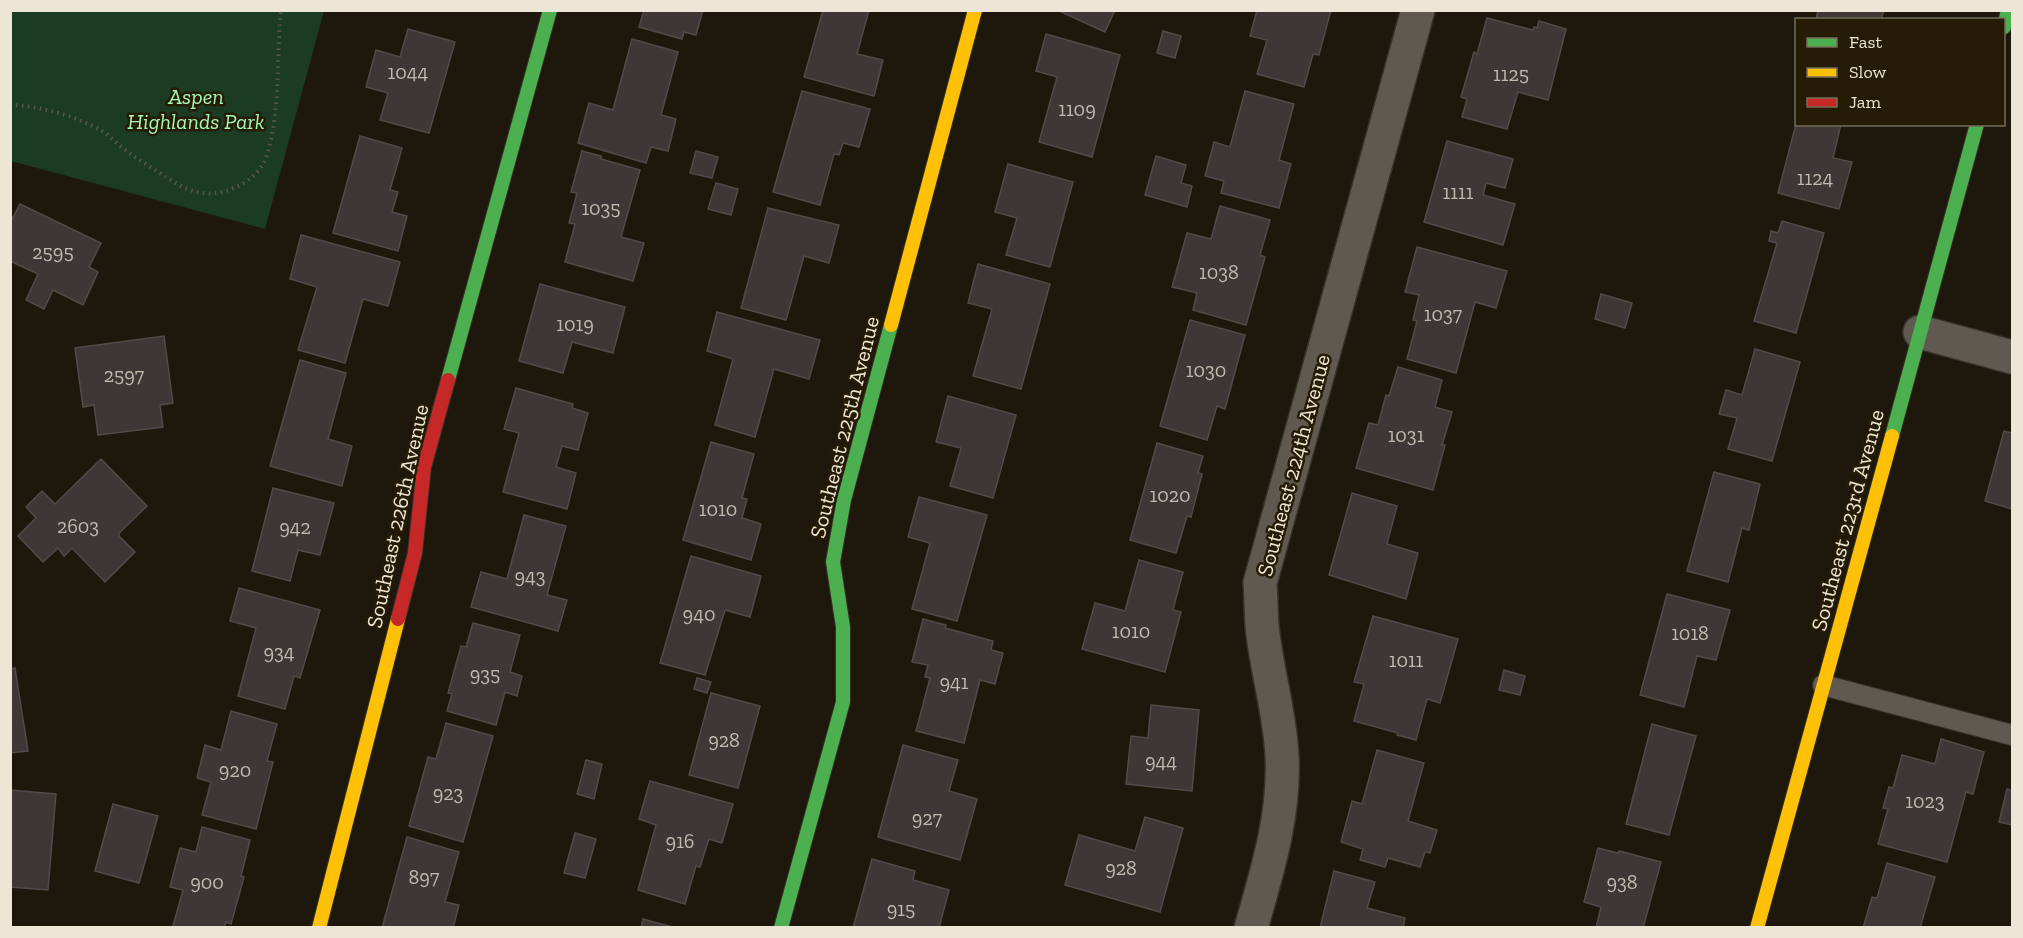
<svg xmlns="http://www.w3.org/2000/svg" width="2023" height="938" font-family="'Zilla Slab',serif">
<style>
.green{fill:#1b3b22}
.building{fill:#3e3736;stroke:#514a48;stroke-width:1.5}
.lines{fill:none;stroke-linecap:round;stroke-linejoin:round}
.lane-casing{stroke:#363129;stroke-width:22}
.street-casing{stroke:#363129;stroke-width:36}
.fast-casing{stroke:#363129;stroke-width:16}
.slow-casing{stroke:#363129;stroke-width:16}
.jam-casing{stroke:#363129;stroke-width:16}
.path{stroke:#5b574d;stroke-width:4;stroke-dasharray:1.5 4.5;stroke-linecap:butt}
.lane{stroke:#5f5950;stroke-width:20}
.street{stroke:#5f5950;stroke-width:33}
.fast{stroke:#4caf50;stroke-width:14}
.slow{stroke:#ffc107;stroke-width:14}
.jam{stroke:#c62828;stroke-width:14}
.labels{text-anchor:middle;stroke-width:5;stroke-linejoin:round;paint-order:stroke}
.number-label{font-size:20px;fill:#c1baaf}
.park-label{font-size:22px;font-style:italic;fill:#a3f7b5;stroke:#261b04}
.street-label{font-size:22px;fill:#ede6d7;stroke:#261b04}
</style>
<rect width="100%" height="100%" fill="#1e180c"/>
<polygon class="green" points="10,11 324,11 265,229 11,161"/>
<g class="building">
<polygon points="644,10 703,10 696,35 684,32 682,39 639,27"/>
<polygon points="823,10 869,10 857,54 883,60 874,96 804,77"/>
<polygon points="1057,10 1115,10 1105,32"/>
<polygon points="1257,10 1331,10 1319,55 1313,54 1304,87 1257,74 1267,40 1250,36"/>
<polygon points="1818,10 1884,10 1881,20 1816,20"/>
<polygon points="1487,18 1533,30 1534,27 1537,28 1539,21 1566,29 1548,100 1518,92 1507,129 1462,117 1467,99 1461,97 1474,52 1477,54"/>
<polygon points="408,29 455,42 429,133 380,120 388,93 366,87 376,50 400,57"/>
<polygon points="1163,31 1181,36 1175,58 1157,53"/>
<polygon points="1046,34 1120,55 1092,157 1039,142 1057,77 1036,71"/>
<polygon points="632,39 678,52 661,115 676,119 668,151 651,147 646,163 578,143 589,103 613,110"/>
<polygon points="802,91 870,109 859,147 843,143 839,155 834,154 820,205 773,192"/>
<polygon points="1245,91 1294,104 1279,160 1291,164 1279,208 1221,193 1224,181 1205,176 1214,142 1230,147"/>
<polygon points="1796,124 1841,124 1833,158 1852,162 1839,209 1778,193"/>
<polygon points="360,136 402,148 390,190 398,192 392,212 407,216 398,251 333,233"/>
<polygon points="1447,141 1513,159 1505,188 1486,183 1483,195 1515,204 1503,245 1424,222"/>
<polygon points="582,151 601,156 601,159 640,170 621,237 644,243 633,281 565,262 575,224 569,223 577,193 571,192"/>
<polygon points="696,151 718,157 712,178 690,173"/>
<polygon points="1156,156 1186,165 1181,183 1192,186 1187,207 1145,195"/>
<polygon points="1008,164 1073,182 1050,267 1006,255 1017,218 995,212"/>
<polygon points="716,183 738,189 731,215 708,209"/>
<polygon points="20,204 101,243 89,267 98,272 83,305 53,290 44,309 26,300 38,274 10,261 10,223"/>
<polygon points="1220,206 1270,220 1260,255 1265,257 1246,325 1193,310 1197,293 1172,287 1187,233 1211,239"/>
<polygon points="768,208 839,225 829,263 804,256 786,320 741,308"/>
<polygon points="1782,221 1824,233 1796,333 1754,321 1777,243 1769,241 1771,231 1778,233"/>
<polygon points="301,235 400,262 388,306 363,299 345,363 298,350 317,287 290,279"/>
<polygon points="1417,247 1507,271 1496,308 1475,302 1456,373 1407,359 1417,321 1413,320 1419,295 1405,292"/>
<polygon points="978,264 1050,284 1021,389 973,376 992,309 968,303"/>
<polygon points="540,284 625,307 613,353 572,342 563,373 519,361"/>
<polygon points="1601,294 1632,303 1625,328 1595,319"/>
<polygon points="717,312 820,340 809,379 774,369 755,437 715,425 733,359 707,351"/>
<polygon points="1190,320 1245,335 1225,409 1217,406 1207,440 1160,426"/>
<polygon points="164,336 173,403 160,405 163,427 98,435 94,405 83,407 75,348"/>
<polygon points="1755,349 1800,362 1772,461 1728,449 1737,418 1719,414 1726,390 1742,395"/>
<polygon points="300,360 346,373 328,439 352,446 342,486 270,466"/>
<polygon points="1398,367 1442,380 1435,407 1452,412 1442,445 1445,445 1433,490 1356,468 1369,423 1378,425 1386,395 1389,396"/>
<polygon points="516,388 573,404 572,408 588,413 578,450 562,446 556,467 576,473 567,509 503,492 519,433 504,429"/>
<polygon points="948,396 1016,415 993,498 950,486 961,448 936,442"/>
<polygon points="2004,431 2012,433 2012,509 1985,501"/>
<polygon points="711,442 754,454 742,498 747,499 742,518 761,524 751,560 683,540"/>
<polygon points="1157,443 1203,456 1198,473 1202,474 1191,517 1187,516 1176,553 1130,540"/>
<polygon points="101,459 147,506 119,533 119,536 135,552 105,582 72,548 64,556 58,548 43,562 18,536 36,518 26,507 42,491 55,504"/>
<polygon points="1714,472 1760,484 1749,530 1742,528 1728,582 1687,571"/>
<polygon points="273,488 334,503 320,555 298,550 290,581 252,571"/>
<polygon points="1352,493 1397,506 1387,544 1418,553 1406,599 1329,575"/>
<polygon points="919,497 987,515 957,621 912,609 930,543 908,537"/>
<polygon points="524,515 566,526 547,595 567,600 558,631 471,607 481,572 507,579"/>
<polygon points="691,556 761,576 750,617 725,610 705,675 660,663"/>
<polygon points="1139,560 1183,572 1173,610 1181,612 1165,672 1082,649 1095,603 1125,611"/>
<polygon points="239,588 320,610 300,678 294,676 285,709 238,696 256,628 230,621"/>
<polygon points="1667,594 1730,610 1716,660 1697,656 1684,707 1640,695"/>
<polygon points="1373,616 1458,639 1440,703 1427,699 1416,740 1397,735 1398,733 1354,721 1364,684 1354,682"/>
<polygon points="923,619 946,625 945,628 993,641 991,650 1003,653 995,684 980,680 964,743 916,731 930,678 925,677 928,665 912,662"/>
<polygon points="473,623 520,635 510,672 522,676 517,696 505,692 496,725 447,711 452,694 448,693 461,646 466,647"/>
<polygon points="15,668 28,751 10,753 10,669"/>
<polygon points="1504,670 1525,676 1520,695 1499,690"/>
<polygon points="697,678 711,682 707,693 694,689"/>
<polygon points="711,693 760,706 738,788 689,775"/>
<polygon points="1151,705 1199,710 1192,791 1126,784 1131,736 1148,738"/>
<polygon points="231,711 277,724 267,761 273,762 256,829 202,815 211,782 197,778 205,745 221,750"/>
<polygon points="446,723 493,736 463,842 409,826 428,757 436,759"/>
<polygon points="1652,724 1696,736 1669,835 1626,824"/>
<polygon points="1941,739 1984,752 1973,794 1966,792 1947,862 1878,844 1888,809 1883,808 1889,787 1893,788 1902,755 1935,764"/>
<polygon points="903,745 958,760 949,791 977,799 960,860 878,837"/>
<polygon points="1377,750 1424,763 1408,821 1437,830 1430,853 1425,852 1420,867 1388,858 1385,867 1360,860 1363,849 1341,842 1352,801 1362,804"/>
<polygon points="586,760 602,764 594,799 577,794"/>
<polygon points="650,781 733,804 722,843 709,839 700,867 696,866 685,904 638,890 656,825 639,819"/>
<polygon points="2007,789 2012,790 2012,825 1999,822"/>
<polygon points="10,790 56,794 48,890 10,887"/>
<polygon points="113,804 158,816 139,883 95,871"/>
<polygon points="1145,817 1183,828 1160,912 1065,885 1079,835 1135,851"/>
<polygon points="202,827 250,840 241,876 244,877 231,924 226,922 224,928 180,928 173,926 183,890 170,887 180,848 196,852"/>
<polygon points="575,833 596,839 585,878 564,873"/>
<polygon points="407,837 459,852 445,902 459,905 453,928 382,928"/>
<polygon points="1598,848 1618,853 1619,851 1661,862 1643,928 1596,928 1601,907 1584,902"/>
<polygon points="872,859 915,871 913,880 949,890 939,928 853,928"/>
<polygon points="1887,863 1935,877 1920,928 1863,928 1872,897 1877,898"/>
<polygon points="1334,871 1375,882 1367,908 1405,918 1403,928 1320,928"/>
<polygon points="643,919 676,928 641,928"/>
</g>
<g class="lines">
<g class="lane-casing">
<polyline id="lane" points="1823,685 2012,735"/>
</g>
<g class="street-casing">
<g id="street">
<polyline points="1920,332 2012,357"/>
<path d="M1251,928C1267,872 1285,815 1282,756C1280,712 1266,669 1262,625C1261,611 1261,597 1260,583L1418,10"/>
</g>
</g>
<g class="fast-casing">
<g id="fast">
<polyline points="2004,27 2008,10"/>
<polyline points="448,380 550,10"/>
<polyline points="1892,436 1977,124"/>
<polyline points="781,928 843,702 843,627 833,562 844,500 891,325"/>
</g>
</g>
<g class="slow-casing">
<g id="slow">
<polyline points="891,325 975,10"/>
<polyline points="319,928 398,619"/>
<polyline points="1757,928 1892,436"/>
</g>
</g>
<g class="jam-casing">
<polyline id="jam" points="398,619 415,553 424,467 448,380"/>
</g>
<path class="path" d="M10,105C36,105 80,117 102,131C108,135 114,140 119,145C131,155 144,163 157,171C183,189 205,202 236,187C250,181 262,170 267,155C281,109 276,58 281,10"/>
<use href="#lane" class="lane"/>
<use href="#street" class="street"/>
<use href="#fast" class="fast"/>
<use href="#slow" class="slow"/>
<use href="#jam" class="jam"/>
</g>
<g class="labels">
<g class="number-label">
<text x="408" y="79">1044</text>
<text x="1511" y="81">1125</text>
<text x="1077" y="116">1109</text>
<text x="1815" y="185">1124</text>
<text x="1458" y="199">1111</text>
<text x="601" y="215">1035</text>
<text x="53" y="259">2595</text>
<text x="1219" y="279">1038</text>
<text x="1443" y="321">1037</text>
<text x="575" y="331">1019</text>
<text x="1206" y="377">1030</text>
<text x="124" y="382">2597</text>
<text x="1406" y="442">1031</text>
<text x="1170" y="502">1020</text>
<text x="718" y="516">1010</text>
<text x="78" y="533">2603</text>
<text x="295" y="534">942</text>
<text x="530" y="583">943</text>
<text x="699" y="621">940</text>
<text x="1131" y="638">1010</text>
<text x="1690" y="640">1018</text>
<text x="279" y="659">934</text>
<text x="1406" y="667">1011</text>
<text x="485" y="681">935</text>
<text x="954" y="689">941</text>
<text x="724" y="747">928</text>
<text x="1161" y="768">944</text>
<text x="235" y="777">920</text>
<text x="448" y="800">923</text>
<text x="1925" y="808">1023</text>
<text x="927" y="825">927</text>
<text x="680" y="848">916</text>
<text x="1121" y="875">928</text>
<text x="424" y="884">897</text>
<text x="207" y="889">900</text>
<text x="1622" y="889">938</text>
<text x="901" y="916">915</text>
</g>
<g class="park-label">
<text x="196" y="104">Aspen<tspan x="196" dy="25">Highlands Park</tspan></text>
</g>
<g class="street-label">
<text transform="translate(844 427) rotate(-76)" y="8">Southeast 225th Avenue</text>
<text transform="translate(1293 465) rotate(-75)" y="8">Southeast 224th Avenue</text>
<text transform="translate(397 516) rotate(-78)" y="8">Southeast 226th Avenue</text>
<text transform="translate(1847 520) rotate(-75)" y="8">Southeast 223rd Avenue</text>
</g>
</g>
<rect width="2023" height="938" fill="none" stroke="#ede6d7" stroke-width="24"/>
<rect x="1795" y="18" width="210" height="108" fill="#261b04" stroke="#766c58" stroke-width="1.5"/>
<rect x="1807" y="38" width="30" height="9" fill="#4caf50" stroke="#766c58" stroke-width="1.5"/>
<text x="1849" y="48" font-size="18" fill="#ede6d7">Fast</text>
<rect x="1807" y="68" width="30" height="9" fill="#ffc107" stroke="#766c58" stroke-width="1.5"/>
<text x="1849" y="78" font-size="18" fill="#ede6d7">Slow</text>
<rect x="1807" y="98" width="30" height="9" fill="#c62828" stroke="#766c58" stroke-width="1.5"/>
<text x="1849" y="108" font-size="18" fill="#ede6d7">Jam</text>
</svg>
